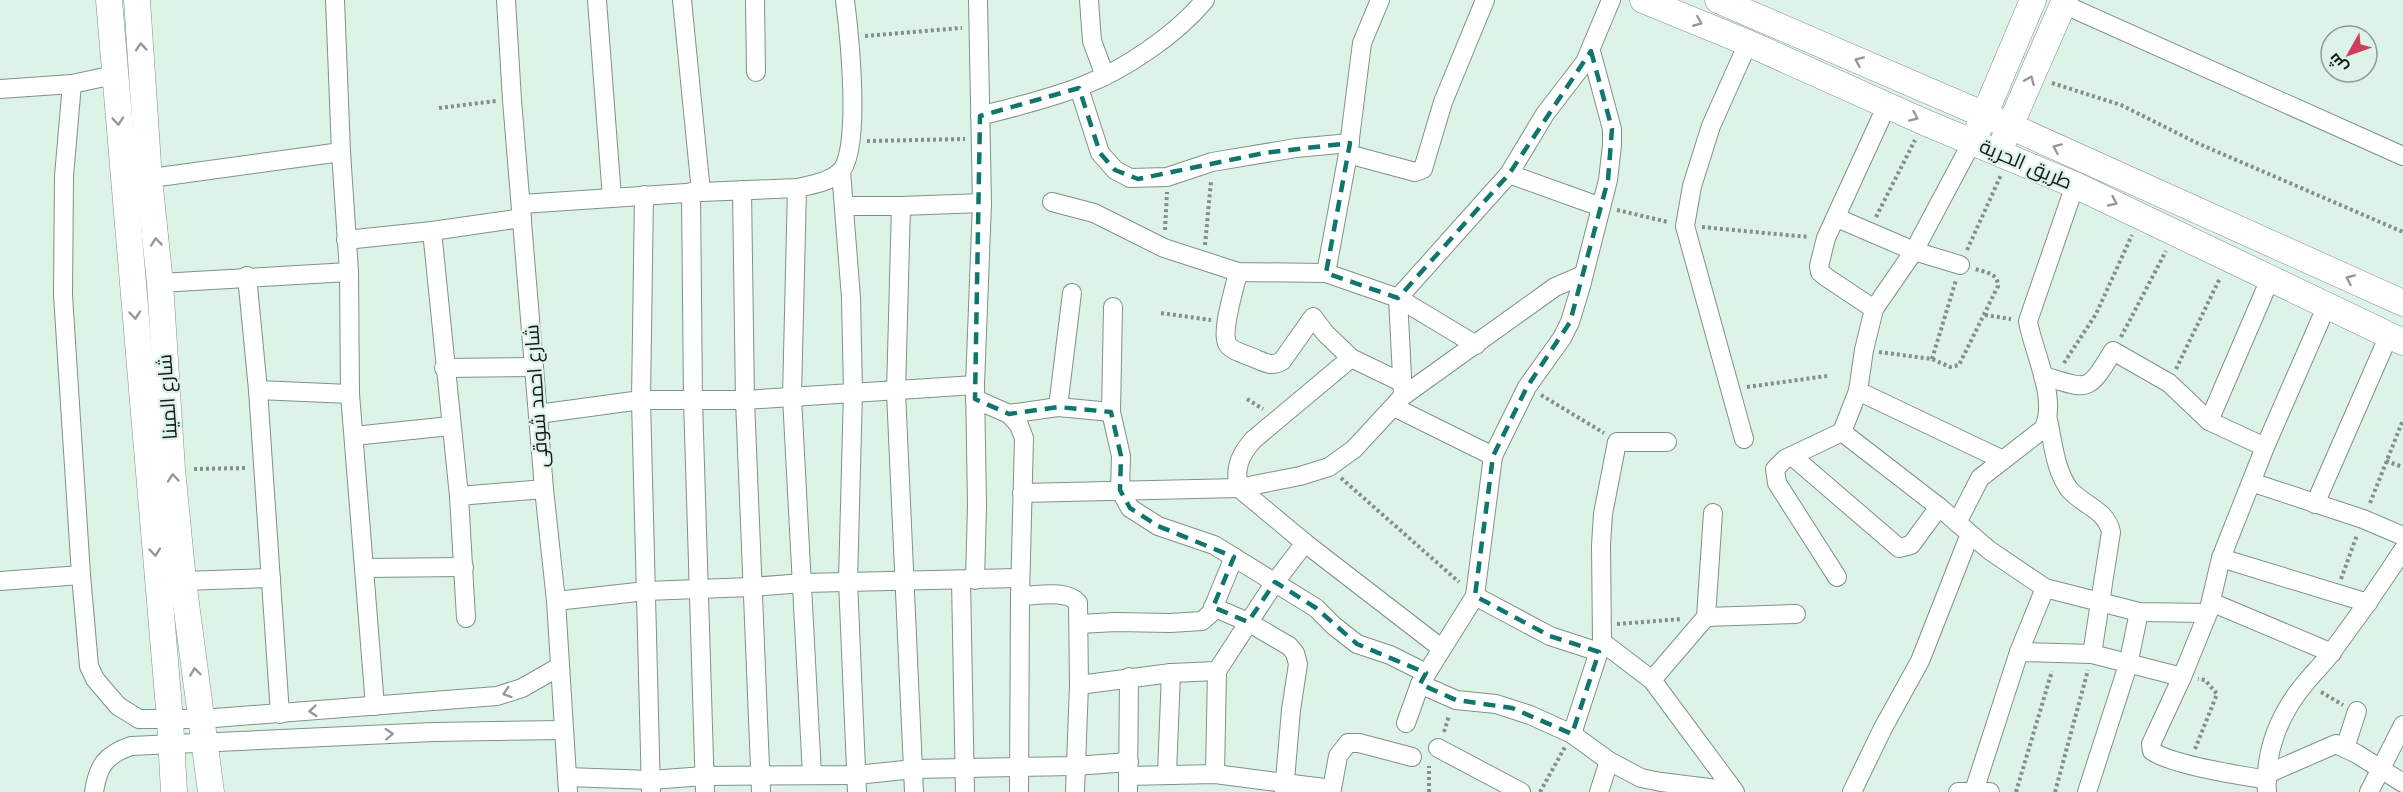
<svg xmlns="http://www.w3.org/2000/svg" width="2403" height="792" font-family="Lato,Cairo,sans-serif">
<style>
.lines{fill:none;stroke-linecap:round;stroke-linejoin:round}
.street-casing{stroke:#7f9288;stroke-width:20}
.secondary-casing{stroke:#7f9288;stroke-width:27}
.path{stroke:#819088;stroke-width:4;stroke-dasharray:3 3;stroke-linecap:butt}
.street{stroke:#fff;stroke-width:18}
.secondary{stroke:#fff;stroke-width:26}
.oneway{stroke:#959997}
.marked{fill:none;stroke:#0f766e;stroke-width:4.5;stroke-dasharray:12 8;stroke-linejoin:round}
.labels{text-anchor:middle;stroke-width:4.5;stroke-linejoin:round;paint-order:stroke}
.street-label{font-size:20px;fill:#141c18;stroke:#def3e8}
</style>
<rect width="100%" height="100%" fill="#def3e8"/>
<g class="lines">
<g class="street-casing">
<g id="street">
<polyline points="335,0 341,152 349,272 350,394 375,706"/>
<polyline points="506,0 512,100 544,489 556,601 568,792"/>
<polyline points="597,0 612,198"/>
<polyline points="682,0 701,192"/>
<polyline points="755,0 756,72"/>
<polyline points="1089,0 1092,41 1105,76"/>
<polyline points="2063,4 2403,156"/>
<polyline points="72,84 64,176 63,295 81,575 89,666 95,679 118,706 139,719 202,719 497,696 522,688 559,667"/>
<polyline points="1079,88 1100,153 1115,170 1130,178 1167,177 1212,162 1296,148 1350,143"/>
<polyline points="0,89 72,84 114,75"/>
<path d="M980,116C1014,107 1049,99 1082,86C1124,70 1176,35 1205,0"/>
<polyline points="1348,154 1415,172 1423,169 1443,102 1485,0"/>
<polyline points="841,171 851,298 853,392 848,581 857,792"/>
<polyline points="1509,174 1601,207"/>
<polyline points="137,180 341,152"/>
<polyline points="797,188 792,397 812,775"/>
<polyline points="742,190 745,400 761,792"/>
<polyline points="691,192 693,400 705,792"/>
<polyline points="644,195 641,400 651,792"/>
<polyline points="1052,202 1094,213 1164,248 1238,272 1326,273 1398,298 1476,345"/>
<path d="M522,204L701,192L797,188C811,185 829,182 840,172C862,151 849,32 845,0"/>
<polyline points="844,206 901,206"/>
<polyline points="1837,218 1914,251 1960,265"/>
<polyline points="432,231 459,496 466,618"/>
<polyline points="346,240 432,231 522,218"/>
<path d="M1238,272C1235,288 1221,329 1227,343C1230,351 1248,355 1256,359C1266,363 1272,367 1282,361L1313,317L1325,333L1351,358L1403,383"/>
<polyline points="1326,273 1348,154 1362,43 1380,0"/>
<polyline points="247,276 258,390 280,714"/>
<polyline points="160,283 349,272"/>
<polyline points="1072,293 1058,407 1111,412"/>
<polyline points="1113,307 1111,412 1121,456 1120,490 1130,508 1158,526 1214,545 1316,608 1334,626 1357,644 1390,655 1426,673"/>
<polyline points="1874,309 1826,277 1820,272 1819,266 1826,238 1887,105"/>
<path d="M1351,358L1253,440C1240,455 1234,468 1239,488L1305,543L1441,648"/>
<polyline points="444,368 534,367"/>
<path d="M2043,376C2089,389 2087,394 2113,351L2169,383L2209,421L2270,279"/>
<polyline points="258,390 350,394"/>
<polyline points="1858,391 2003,460"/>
<polyline points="1403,396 1555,287 1583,275"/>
<path d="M975,399L1009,414L1019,425L1024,438L1020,596C1036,596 1067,589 1078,603L1079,685"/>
<polyline points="1394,407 1493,456"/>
<polyline points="538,414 641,400 745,400 975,385"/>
<polyline points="1009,414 1058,407"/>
<path d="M2048,420C2053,442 2055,470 2069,489C2082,505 2106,509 2111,532L2092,654"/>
<polyline points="2209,421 2265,447"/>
<polyline points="1842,432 1939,507 1989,550 2045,588 2139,612 2208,613"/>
<polyline points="354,436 450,426"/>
<polyline points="1744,439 1685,226 1692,186 1711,126 1748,43"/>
<polyline points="1792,456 1899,548 1911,545 1939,507"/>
<polyline points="2251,482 2363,519 2403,536"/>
<polyline points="1022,493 1239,488 1300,476 1329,467 1354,449 1403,396 1398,298 1509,174 1545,114 1585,62 1611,0"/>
<polyline points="459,496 544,489"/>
<polyline points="2315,504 2389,335"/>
<path d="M1957,523L1980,478L2043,429C2059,401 2033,352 2028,321L2075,185"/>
<polyline points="2221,558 2368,603"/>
<polyline points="364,568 464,567"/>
<polyline points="1837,577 1777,483 1775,469 1785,459 1842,432 1858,391 1864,350 1874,309 1914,251 1972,142"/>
<polyline points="961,580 965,792"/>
<polyline points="975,580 977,506 975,385 982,203 978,0"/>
<polyline points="0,581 81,575"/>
<polyline points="183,581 271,578"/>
<polyline points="1475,596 1550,636 1599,652"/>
<polyline points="556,601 646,591 751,587 803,583 1019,578"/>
<polyline points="2211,602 2332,653"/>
<polyline points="1213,607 1248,622 1289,646 1295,653 1298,664 1291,710 1284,792"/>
<polyline points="1706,617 1796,614"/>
<polyline points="1079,624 1116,622 1170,623 1202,621 1211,613 1234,557"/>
<polyline points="1602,642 1652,680 1735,792"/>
<polyline points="2019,652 2092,654 2182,677"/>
<polyline points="1652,680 1706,617 1713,513"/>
<polyline points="1420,684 1456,700 1496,704 1530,715 1572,734 1609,761 1641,778 1661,782 1733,791"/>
<polyline points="1406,723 1420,684 1475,596 1493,456 1527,387 1562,338 1570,322 1581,286 1608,180 1612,145 1612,129 1591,51"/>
<polyline points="1572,734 1602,642 1601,545 1603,514 1617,442 1667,442"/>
<polyline points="1438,748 1521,792"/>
<polyline points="2345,748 2357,711"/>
<polyline points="1167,774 1171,673"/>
<polyline points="1215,774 1217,671 1275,582 1305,543"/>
<polyline points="2267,774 2336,744 2357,754 2403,783"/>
<polyline points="1128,776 1215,774 1332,789 1338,756 1348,743 1359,743 1412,757"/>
<polyline points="567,777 651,780 704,776 856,775 914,769 1075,766 1129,762"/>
<path d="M2267,780C2240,775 2172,765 2152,751L2151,744L2182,677L2208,613L2221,558L2265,447L2327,305"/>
<polyline points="1974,791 2019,652 2045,588"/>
<path d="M94,792C98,766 105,755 131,746L433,732L563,730"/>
<polyline points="914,792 896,392 901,206 982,203"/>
<polyline points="1019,792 1020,596"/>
<polyline points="1075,792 1079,685 1171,673 1217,671"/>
<polyline points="1128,792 1129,677"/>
<polyline points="1599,792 1609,761"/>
<polyline points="1852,792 1883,728 1920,661 1970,534"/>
<polyline points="1958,792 1990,792"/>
<polyline points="2087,792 2128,665 2139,612"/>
<path d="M2267,792C2264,751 2280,712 2307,681C2316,670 2326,661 2334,649C2358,617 2381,584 2403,550"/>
<polyline points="2369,792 2403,725"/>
</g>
</g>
<g class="secondary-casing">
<g id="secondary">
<polyline points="109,0 170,720 174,792"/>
<polyline points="137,0 149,179 160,283 172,469 183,581 211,792"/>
<polyline points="1643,0 1748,43 1924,122 2075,185 2403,342"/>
<polyline points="1718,0 2010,126 2403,303"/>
<polyline points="1978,130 2033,0"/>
<polyline points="2003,142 2065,0"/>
</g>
</g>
<g class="path">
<polyline points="865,36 962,28"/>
<polyline points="2052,83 2121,105 2197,143 2403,232"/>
<polyline points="439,108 496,101"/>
<polyline points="867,141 965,139"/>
<polyline points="1617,210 1668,222"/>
<polyline points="1876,217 1915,140"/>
<polyline points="1702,227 1808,237"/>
<polyline points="1165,230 1167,192"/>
<polyline points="1205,245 1211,181"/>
<polyline points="1967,250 2001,175"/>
<polyline points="1161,313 1211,320"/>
<polyline points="1985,315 2011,319"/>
<polyline points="2121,337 2166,251"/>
<path d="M1879,352L1932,359L1950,367L1959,365L1998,286C1998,273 1985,272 1975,269"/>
<polyline points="1932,359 1956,280"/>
<polyline points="2064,363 2096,314 2132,235"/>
<polyline points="2176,369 2220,278"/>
<polyline points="1747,387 1827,376"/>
<polyline points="1541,395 1604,433"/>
<polyline points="1247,399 1263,409"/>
<polyline points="2386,461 2403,467"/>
<polyline points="194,469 246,468"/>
<polyline points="1341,478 1459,582"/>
<polyline points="2370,503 2403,420"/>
<polyline points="2341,579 2357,535"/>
<polyline points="1617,624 1682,619"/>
<polyline points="2321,692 2343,705"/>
<polyline points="1444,732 1449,716"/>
<polyline points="2195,749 2217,694 2205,680 2198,679"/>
<polyline points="1429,792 1429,766"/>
<polyline points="1540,792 1565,747"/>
<polyline points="2016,792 2052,671"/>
<polyline points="2055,792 2088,670"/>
</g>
<use href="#street" class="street"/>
<use href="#secondary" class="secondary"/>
</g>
<defs><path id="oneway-chevron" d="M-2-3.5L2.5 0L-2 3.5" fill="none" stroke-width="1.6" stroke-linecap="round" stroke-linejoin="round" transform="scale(1.5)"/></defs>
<g class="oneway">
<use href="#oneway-chevron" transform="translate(1698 22) rotate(22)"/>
<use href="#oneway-chevron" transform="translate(141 47) rotate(-94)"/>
<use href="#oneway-chevron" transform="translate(1859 61) rotate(-156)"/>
<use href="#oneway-chevron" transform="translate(2030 80) rotate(-67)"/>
<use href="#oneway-chevron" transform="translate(1914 117) rotate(24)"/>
<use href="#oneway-chevron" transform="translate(118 121) rotate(85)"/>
<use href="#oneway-chevron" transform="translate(2057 148) rotate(-156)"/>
<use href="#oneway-chevron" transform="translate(2113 202) rotate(25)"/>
<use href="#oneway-chevron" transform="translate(156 242) rotate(-96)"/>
<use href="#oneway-chevron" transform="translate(2350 279) rotate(-156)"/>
<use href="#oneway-chevron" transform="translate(135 315) rotate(85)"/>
<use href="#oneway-chevron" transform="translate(173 478) rotate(-95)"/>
<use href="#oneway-chevron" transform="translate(155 552) rotate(85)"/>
<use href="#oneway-chevron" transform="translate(195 672) rotate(-98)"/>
<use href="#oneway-chevron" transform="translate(507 693) rotate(162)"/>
<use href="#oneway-chevron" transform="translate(313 711) rotate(175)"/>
<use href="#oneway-chevron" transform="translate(389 734) rotate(-3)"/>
</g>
<path class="marked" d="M1591,51L1612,129L1608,180L1570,322L1527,387L1493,456L1475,596L1550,636L1599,652L1572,734L1512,708L1456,700L1420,684L1426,673L1357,644L1316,608L1275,582L1248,622L1213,607L1234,557L1158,526L1130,508L1120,490L1121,456L1111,412L1058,407L1009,414L975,399L980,116L1079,88L1100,153L1115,170L1138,179L1264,153L1350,143L1326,273L1398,298L1509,174Z"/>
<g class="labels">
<g class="street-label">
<text transform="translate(2026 164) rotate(23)" y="7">طريق الحرية</text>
<text transform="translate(536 396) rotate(-94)" y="7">شارع احمد شوقى</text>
<text transform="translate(167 397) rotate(-94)" y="7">شارع المينا</text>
</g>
</g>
<g transform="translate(2349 54) rotate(230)"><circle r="28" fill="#def3e8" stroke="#8d9d95" stroke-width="1.5"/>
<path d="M0-4.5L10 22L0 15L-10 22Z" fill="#cf3f5b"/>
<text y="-9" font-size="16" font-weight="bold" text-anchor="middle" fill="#141c18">ش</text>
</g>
</svg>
